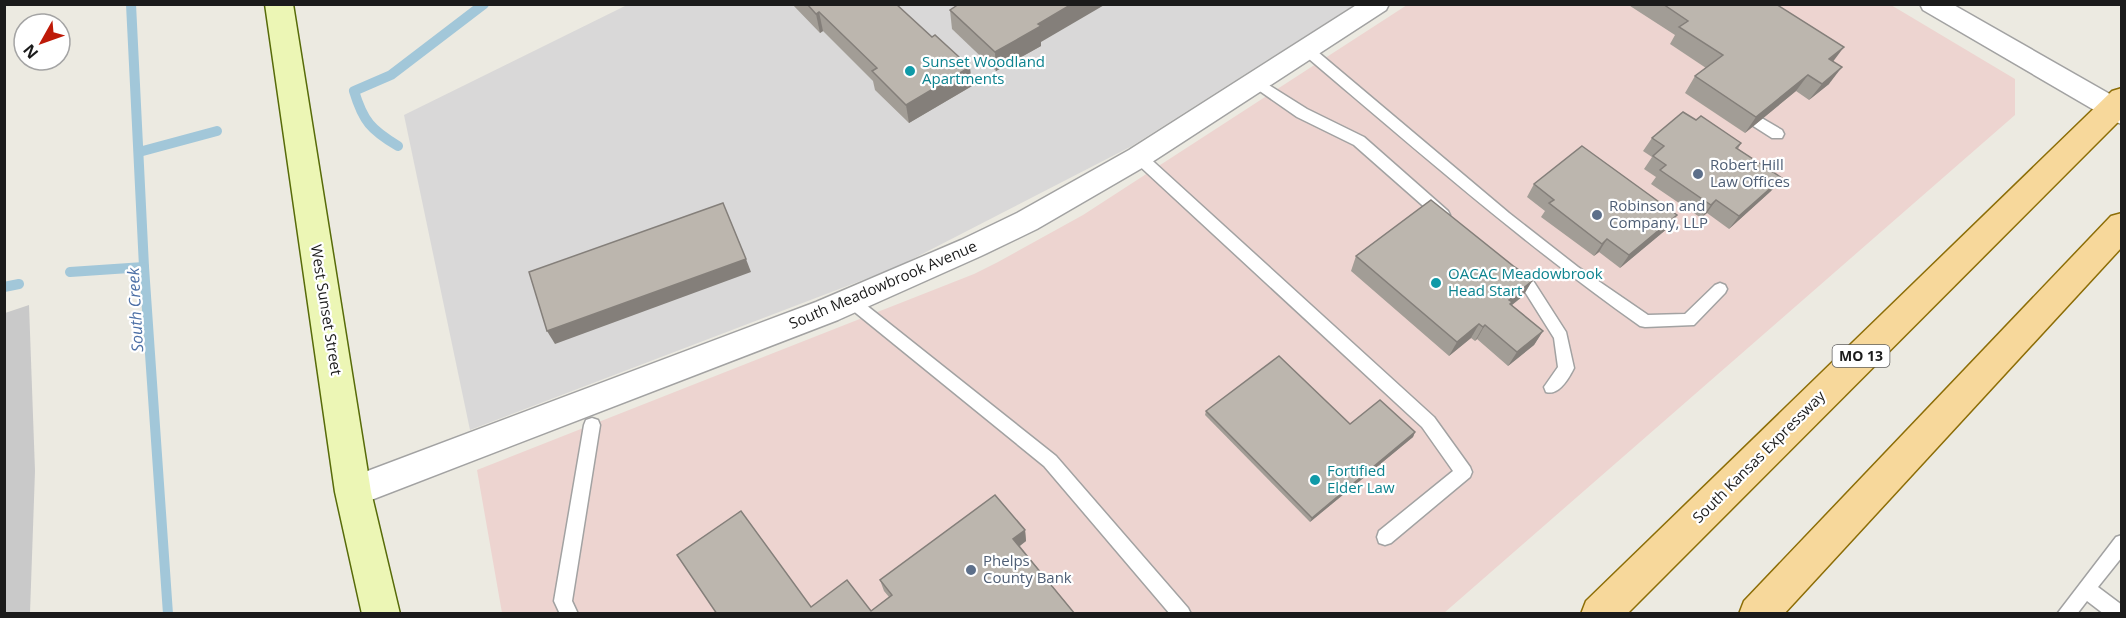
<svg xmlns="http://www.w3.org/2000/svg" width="2126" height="618" font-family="'Open Sans',sans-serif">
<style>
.residential{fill:#d9d8d8}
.commercial{fill:#edd4d0}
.religious{fill:#c9c9c9}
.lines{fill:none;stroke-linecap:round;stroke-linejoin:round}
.stream{stroke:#a2c7d9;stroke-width:10}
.lane-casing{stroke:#a2a2a2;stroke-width:3}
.street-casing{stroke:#a2a2a2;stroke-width:3}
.secondary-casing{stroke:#576b09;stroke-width:3}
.primary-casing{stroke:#8c6d06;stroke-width:3}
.lane{fill:#fff;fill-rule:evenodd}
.street{fill:#fff;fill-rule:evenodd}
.secondary{fill:#ecf6b5;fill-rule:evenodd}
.primary{fill:#f7d89b;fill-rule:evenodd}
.wall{fill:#a29d96}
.shaded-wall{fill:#847f7a}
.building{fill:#bcb6ae;stroke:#847f7a;stroke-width:1.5}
.culture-dot{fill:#0f9aa8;stroke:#fff;stroke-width:2}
.service-dot{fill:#5c6f8a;stroke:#fff;stroke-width:2}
.labels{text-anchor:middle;stroke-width:4.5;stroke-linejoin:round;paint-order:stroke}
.shield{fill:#fff;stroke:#5f5f5f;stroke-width:1.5}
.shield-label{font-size:14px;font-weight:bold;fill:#1b1b1b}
.culture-label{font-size:15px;fill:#0d838f;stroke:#fff;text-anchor:start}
.service-label{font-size:15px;fill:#4e5e75;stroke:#fff;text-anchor:start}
.street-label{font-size:15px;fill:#1b1b1b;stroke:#fff}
.water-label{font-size:16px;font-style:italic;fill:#4d70a6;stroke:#fff}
</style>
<rect width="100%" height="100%" fill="#eceae1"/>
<polygon class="residential" points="627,5 1354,5 1132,146 897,267 470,430 404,115"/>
<polygon class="commercial" points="1407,5 1891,5 2015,79 2015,115 1444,613 502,613 477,470 974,274 998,262 1083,215"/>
<polygon class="religious" points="29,305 35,471 30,613 5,613 5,313"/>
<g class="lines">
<g class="stream">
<polyline points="131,4 144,267 168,614"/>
<path d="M398,146C371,130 363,121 354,91L391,75L484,4"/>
<polyline points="139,152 217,131"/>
<polyline points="70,272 144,267"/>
<polyline points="4,287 19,284"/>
</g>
<g class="lane-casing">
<g id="lane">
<path d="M1307,45L1312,47L1509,213L1578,267L1648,315L1685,314L1715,285L1720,283L1725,285L1727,289L1725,293L1694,325L1645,327L1640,326C1521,242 1413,147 1302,53L1301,50Z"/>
<polygon points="1256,77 1307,109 1364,137 1448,211 1450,215 1448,219 1438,219 1354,145 1297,117 1251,85 1249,82 1251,79"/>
<polygon points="1741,106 1782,130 1784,134 1782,138 1772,138 1736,115 1734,111 1736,107"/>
<polygon points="1139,152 1144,153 1434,417 1470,467 1472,472 1470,477 1391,543 1385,545 1379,543 1377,537 1379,531 1453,471 1422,427 1134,161 1132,157 1134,153"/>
<path d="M1515,268L1532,279L1566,332L1574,368C1569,378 1559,396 1546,392L1544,387L1558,367L1554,338L1522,287L1508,274L1510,270Z"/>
<polygon points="851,295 856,297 1056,456 1188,608 1191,614 1170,614 1044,466 846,305 844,301 846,297"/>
<polygon points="592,418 598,420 600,425 572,601 578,614 560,614 554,601 584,425 586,420"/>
<polygon points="2122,535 2122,557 2098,587 2122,605 2122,614 2104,614 2087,601 2077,614 2057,614 2116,537"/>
</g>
</g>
<g class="street-casing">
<g id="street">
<polygon points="1358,4 1389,4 1386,10 1149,164 1037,229 981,256 838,320 353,507 341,503 336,492 341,481 816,302 961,240 1017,213 1129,150"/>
<polygon points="1920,4 1952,4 2122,101 2122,124 2113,121 1923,10"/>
</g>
</g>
<g class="secondary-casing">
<polygon id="secondary" points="265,4 293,4 371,492 400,614 362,614 335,492"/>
</g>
<g class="primary-casing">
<g id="primary">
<polygon points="2122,88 2122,118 1627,614 1581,614 1586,601 2112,91"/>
<polygon points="2122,213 2122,247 1784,614 1739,614 1744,601 2111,216"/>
</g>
</g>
<use href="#lane" class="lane"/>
<use href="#street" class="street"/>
<use href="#secondary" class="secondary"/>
<use href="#primary" class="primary"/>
</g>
<g class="wall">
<polygon points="792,4 896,4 972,86 909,123 875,90 873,81 823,31 820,33"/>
<polygon points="1627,4 1776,4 1833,61 1829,84 1809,100 1796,91 1745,133 1685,93 1695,76 1706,68 1670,44 1675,35"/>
<polygon points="950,10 1041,42 1041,46 996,71 952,29"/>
<polygon points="1696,120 1741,143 1738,149 1782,178 1771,191 1729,229 1707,213 1701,218 1651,184 1656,177 1644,169 1652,157 1643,151 1652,138"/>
<polygon points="1534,184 1677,215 1668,228 1620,268 1599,252 1594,256 1541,217 1545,211 1527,197"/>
<polygon points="1356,256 1532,281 1523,296 1512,305 1543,331 1534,345 1508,366 1477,339 1475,341 1471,338 1449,356 1351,271"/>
<polygon points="1206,411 1350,424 1415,432 1413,437 1310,522 1205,415"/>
<polygon points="1025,530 1026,541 1020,546 1075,614 717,614 811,607 871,611 889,597 884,591 880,580"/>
</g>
<g class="shaded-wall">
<polygon points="1072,4 1106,4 1041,42 1041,46 996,71 995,52 1038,24"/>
<polygon points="819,12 823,31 820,33 816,14"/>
<polygon points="1844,47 1832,63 1829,59"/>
<polygon points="970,67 972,86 909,123 906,105"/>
<polygon points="1842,67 1829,84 1809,100 1822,84"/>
<polygon points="1808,75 1796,91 1745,133 1756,117"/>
<polygon points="1782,178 1771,191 1729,229 1739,216"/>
<polygon points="1716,200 1707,213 1701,218 1711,205"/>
<polygon points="1677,215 1668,228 1620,268 1629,255"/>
<polygon points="1607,239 1599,252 1594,256 1602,244"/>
<polygon points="746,259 751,272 555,344 547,331"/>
<polygon points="1532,281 1523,296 1508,308 1509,300"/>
<polygon points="1479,324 1471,338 1449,356 1457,342"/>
<polygon points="1485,325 1477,339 1475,341 1483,327"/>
<polygon points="1543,331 1534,345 1508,366 1517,352"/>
<polygon points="1415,432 1413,437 1310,522 1312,518"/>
<polygon points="1025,530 1026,541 1014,550 1013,539"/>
</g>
<g class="building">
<polygon points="807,4 896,4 932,37 935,35 970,67 906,105 872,71 877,68 819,12 816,14"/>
<polygon points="959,4 1072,4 1038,24 1041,26 995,52 950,10"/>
<polygon points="1663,4 1776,4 1844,47 1829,59 1842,67 1822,84 1808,75 1756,117 1695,76 1723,55 1679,27 1688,21"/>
<polygon points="1683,112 1696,120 1701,116 1741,143 1736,148 1782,178 1739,216 1716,200 1711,205 1660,170 1666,165 1653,156 1664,146 1652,138"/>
<polygon points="1582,146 1677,215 1629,255 1607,239 1602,244 1549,203 1554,200 1534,184"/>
<polygon points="1431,200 1532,281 1509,300 1512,302 1510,304 1543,331 1517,352 1485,325 1483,327 1479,324 1457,342 1356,256"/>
<polygon points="723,203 746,259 547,331 529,272"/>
<polygon points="1279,356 1350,424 1380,400 1415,432 1312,518 1206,411"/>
<polygon points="995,495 1025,530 1013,539 1075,614 717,614 677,555 741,511 811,607 847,580 871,611 892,595 880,580"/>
</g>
<g class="culture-dot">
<circle cx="910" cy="71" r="6"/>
<circle cx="1436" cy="283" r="6"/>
<circle cx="1315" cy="480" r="6"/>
</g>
<g class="service-dot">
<circle cx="1698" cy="174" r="6"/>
<circle cx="1597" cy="215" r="6"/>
<circle cx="971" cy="570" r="6"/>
</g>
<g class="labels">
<rect class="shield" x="1832.5" y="345" width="57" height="22" rx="4.5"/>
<g class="shield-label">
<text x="1861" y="361">MO 13</text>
</g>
<g class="culture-label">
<text x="922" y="67">Sunset Woodland<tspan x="922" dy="17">Apartments</tspan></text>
<text x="1448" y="279">OACAC Meadowbrook<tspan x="1448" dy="17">Head Start</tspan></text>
<text x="1327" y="476">Fortified<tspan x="1327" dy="17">Elder Law</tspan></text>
</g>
<g class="service-label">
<text x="1710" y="170">Robert Hill<tspan x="1710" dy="17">Law Offices</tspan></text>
<text x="1609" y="211">Robinson and<tspan x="1609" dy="17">Company, LLP</tspan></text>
<text x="983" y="566">Phelps<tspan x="983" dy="17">County Bank</tspan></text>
</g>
<g class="street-label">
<text transform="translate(883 285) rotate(-23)" y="5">South Meadowbrook Avenue</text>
<text transform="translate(326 310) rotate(81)" y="5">West Sunset Street</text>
<text transform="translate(1759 457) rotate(-45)" y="5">South Kansas Expressway</text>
</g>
<g class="water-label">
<text transform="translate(135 310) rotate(-93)" y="6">South Creek</text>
</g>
</g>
<rect width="2126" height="618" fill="none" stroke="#1b1b1b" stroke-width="12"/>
<g transform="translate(42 42) rotate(230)"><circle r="28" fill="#ffffff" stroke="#a4a4a4" stroke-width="1.5"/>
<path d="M0-4.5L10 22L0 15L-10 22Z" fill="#be1a08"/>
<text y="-9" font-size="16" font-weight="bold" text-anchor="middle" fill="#1b1b1b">N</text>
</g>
</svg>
